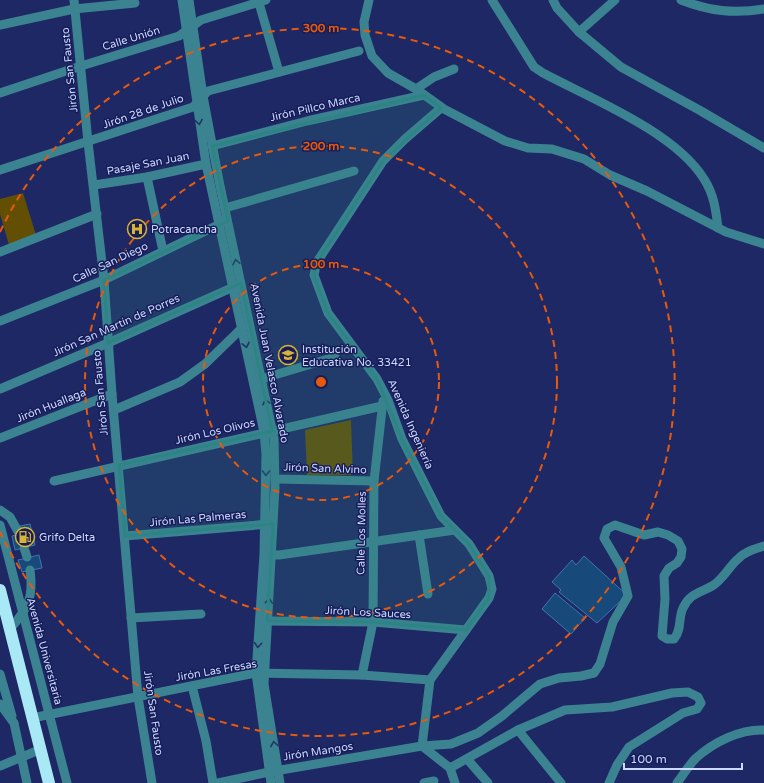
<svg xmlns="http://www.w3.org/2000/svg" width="764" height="783" font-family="'Varela Round',sans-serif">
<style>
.green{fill:#634f04}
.building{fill:#17497b;stroke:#3f76b0}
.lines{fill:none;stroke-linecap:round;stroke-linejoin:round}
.minor{stroke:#3b8391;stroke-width:9}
.highway{stroke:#a9e8f5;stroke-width:12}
.oneway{stroke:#1f3667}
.marked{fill:#2c8584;fill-opacity:0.2;stroke:#2c8584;stroke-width:3;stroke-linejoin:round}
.ring{fill:none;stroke:#e8590c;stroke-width:2;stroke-dasharray:7 5}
.labels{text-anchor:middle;stroke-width:3;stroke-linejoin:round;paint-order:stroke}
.street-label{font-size:11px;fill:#cdd9ff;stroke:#161d59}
.poi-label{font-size:11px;fill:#cdd9ff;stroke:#161d59;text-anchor:start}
.centre{fill:#e8590c;stroke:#161d59;stroke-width:2}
.ring-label{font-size:12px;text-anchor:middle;font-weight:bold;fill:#e8590c;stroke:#161d59;stroke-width:3;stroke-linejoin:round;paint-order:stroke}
</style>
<rect width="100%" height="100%" fill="#1e2865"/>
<g class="green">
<polygon points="23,193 36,235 9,245 0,214 0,199"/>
<polygon points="351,420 353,475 307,475 305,430"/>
</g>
<g class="building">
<polygon points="30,524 35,545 15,550 12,536 22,534 20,526"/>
<polygon points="39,555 42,568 22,572 18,560"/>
<polygon points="584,556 627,595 597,623 559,592 561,590 552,582 572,560 576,565"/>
<polygon points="555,593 585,618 571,634 542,609"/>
</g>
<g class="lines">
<g class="minor">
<polyline points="74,0 88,142 104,280 112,394 138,697 152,783"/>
<polyline points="182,0 206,164 264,432 266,454 264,554 256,673 271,783"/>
<polyline points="189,0 203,96 220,186 274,439 275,488 264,684 280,783"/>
<polyline points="369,0 364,22 365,35 372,56 388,73 416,89 444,109 505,141 528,148 552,149 584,159 610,175 647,191 726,232 764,244"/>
<path d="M492,0L534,67L543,73C592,99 675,132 704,179C714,194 716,211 718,228"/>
<polyline points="553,0 557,8 579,32 615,0"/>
<path d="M681,0C709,11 734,14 764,9"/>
<polyline points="259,3 279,72"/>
<polyline points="0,25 74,9 135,3"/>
<polyline points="579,32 621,67 701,111 764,148"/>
<polyline points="416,89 434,77 454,69"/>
<polyline points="0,93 81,66 179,36 201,20 266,0"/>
<polyline points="212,146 307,121 424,95"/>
<polyline points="0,170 193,107 208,91 359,51"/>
<polyline points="147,177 163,251"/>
<polyline points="94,185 147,177 206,164"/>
<polyline points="225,208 354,171"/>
<polyline points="0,252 97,214"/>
<polyline points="0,321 104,280 224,222"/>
<polyline points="261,379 335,357"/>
<polyline points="0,389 108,343 238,285"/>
<polyline points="114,410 180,382 205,364 242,328"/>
<polyline points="0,438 112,394"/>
<polyline points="275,479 374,481"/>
<polyline points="54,481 382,406"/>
<polyline points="0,510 10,517 20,535"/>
<polyline points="0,525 67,783"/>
<polyline points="419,535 428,594"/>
<polyline points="125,536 270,524"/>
<polyline points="24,548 27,557"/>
<polyline points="272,555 279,555 455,530"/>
<polyline points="131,618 201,614"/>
<polyline points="267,621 373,622 466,630"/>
<path d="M10,629C28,608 34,598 30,570"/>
<polyline points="0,674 12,716"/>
<polyline points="362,675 373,622 374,481 383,401"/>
<polyline points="192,686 206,741 213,783"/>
<polyline points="0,704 14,723 27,783"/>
<polyline points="32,718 256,673 362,675 430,680"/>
<polyline points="518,730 561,783"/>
<polyline points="422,746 430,680 489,598 492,589 489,576 469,544 441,516 402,439 388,400 377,379 328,313 314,275 317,262 383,161 405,139 441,108"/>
<polyline points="422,746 450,768 455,783"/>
<polyline points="468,760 488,783"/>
<polyline points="0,766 39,750"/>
<polyline points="450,768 518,730 565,710 612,707 672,693 688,692 698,697 701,703 697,709 683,713 629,747 617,765 609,783"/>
<path d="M218,783L269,772L422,746L451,744L478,733L502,716L540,684L559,678L581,676L594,673L600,664L613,622L628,596L621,567L604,538L607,529L615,525L644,535L658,532L668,535L678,541L682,549L681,557L677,563L669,568L664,576L665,599L662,636L667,639H674C682,630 678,618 683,608C690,593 700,593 712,586C723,580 729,566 739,558C746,551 755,549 764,546"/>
<polyline points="424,783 434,781"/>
<path d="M677,783C683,775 689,765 696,758C714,742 740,729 764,730"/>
</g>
<polyline class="highway" points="0,590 49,783"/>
</g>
<defs><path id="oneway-chevron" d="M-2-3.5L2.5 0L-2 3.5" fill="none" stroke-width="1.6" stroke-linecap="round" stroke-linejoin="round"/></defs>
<g class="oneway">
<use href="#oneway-chevron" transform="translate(199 122) rotate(81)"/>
<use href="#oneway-chevron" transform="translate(236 262) rotate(-102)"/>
<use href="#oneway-chevron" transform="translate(246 345) rotate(78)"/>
<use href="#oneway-chevron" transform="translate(266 402) rotate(-102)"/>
<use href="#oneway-chevron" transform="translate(266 473) rotate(91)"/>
<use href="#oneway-chevron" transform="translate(269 601) rotate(-86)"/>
<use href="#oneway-chevron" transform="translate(258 645) rotate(94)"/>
<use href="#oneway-chevron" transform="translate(274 744) rotate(-99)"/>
</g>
<path class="marked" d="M424,95L441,108L383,161L317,262L314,275L328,313L377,379L402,439L441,516L469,544L489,576V598L466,630L373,622L267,621L273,524L125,536L119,465L272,431L241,283L108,343L104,280L228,221L212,146Z"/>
<g class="ring">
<circle cx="321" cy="382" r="118"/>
<circle cx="321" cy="382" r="236"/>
<path d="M0 232A354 354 0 1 1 0 532"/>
</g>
<defs>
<g id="hospital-ring" transform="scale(1)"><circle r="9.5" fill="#161d59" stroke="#d9b334" stroke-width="1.5"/><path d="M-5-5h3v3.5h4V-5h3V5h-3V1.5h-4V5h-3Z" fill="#d9b334"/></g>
<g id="school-ring" transform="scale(1)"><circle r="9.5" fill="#161d59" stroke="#d9b334" stroke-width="1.5"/><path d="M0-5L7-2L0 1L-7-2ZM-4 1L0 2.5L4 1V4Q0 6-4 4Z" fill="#d9b334"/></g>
<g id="fuel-ring" transform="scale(1)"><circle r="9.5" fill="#161d59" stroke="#d9b334" stroke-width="1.5"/><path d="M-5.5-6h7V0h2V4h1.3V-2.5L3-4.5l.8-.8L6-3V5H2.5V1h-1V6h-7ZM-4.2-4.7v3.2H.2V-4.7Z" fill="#d9b334"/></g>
</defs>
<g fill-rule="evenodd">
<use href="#hospital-ring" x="137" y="229"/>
<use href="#school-ring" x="288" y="355"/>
<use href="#fuel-ring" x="25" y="537"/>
</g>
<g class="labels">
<g class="street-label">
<text transform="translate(131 38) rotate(-17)" y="4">Calle Unión</text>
<text transform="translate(69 70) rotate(-96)" y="4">Jirón San Fausto</text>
<text transform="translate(315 107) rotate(-13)" y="4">Jirón Pillco Marca</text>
<text transform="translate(143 111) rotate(-19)" y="4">Jirón 28 de Julio</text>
<text transform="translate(148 163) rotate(-11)" y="4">Pasaje San Juan</text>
<text transform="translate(110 262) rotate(-25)" y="4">Calle San Diego</text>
<text transform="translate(116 325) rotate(-24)" y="4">Jirón San Martín de Porres</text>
<text transform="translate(270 363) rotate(79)" y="4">Avenida Juan Velasco Alvarado</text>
<text transform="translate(100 393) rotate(-95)" y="4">Jirón San Fausto</text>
<text transform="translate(51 405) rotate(-22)" y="4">Jirón Huallaga</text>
<text transform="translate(411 424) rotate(66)" y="4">Avenida Ingeniería</text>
<text transform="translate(215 431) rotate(-13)" y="4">Jirón Los Olivos</text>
<text transform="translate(325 468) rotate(2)" y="4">Jirón San Alvino</text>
<text transform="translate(198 518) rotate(-5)" y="4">Jirón Las Palmeras</text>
<text transform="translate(361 533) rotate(-89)" y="4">Calle Los Molles</text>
<text transform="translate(368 612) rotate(3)" y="4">Jirón Los Sauces</text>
<text transform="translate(45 651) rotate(75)" y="4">Avenida Universitaria</text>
<text transform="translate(216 670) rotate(-10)" y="4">Jirón Las Fresas</text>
<text transform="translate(154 713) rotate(82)" y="4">Jirón San Fausto</text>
<text transform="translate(318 751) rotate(-9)" y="4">Jirón Mangos</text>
</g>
<g class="poi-label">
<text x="151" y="233">Potracancha</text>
<text x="302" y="353">Institución<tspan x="302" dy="13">Educativa No. 33421</tspan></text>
<text x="39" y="541">Grifo Delta</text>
</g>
</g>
<circle cx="321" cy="382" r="6" class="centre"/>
<g class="ring-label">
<text x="321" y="32">300 m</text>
<text x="321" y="150">200 m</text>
<text x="321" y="268">100 m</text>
</g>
<path d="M624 763v6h118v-6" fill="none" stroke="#cdd9ff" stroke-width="2"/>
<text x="630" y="763" font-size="12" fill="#cdd9ff" stroke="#161d59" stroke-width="3" paint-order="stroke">100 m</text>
</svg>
